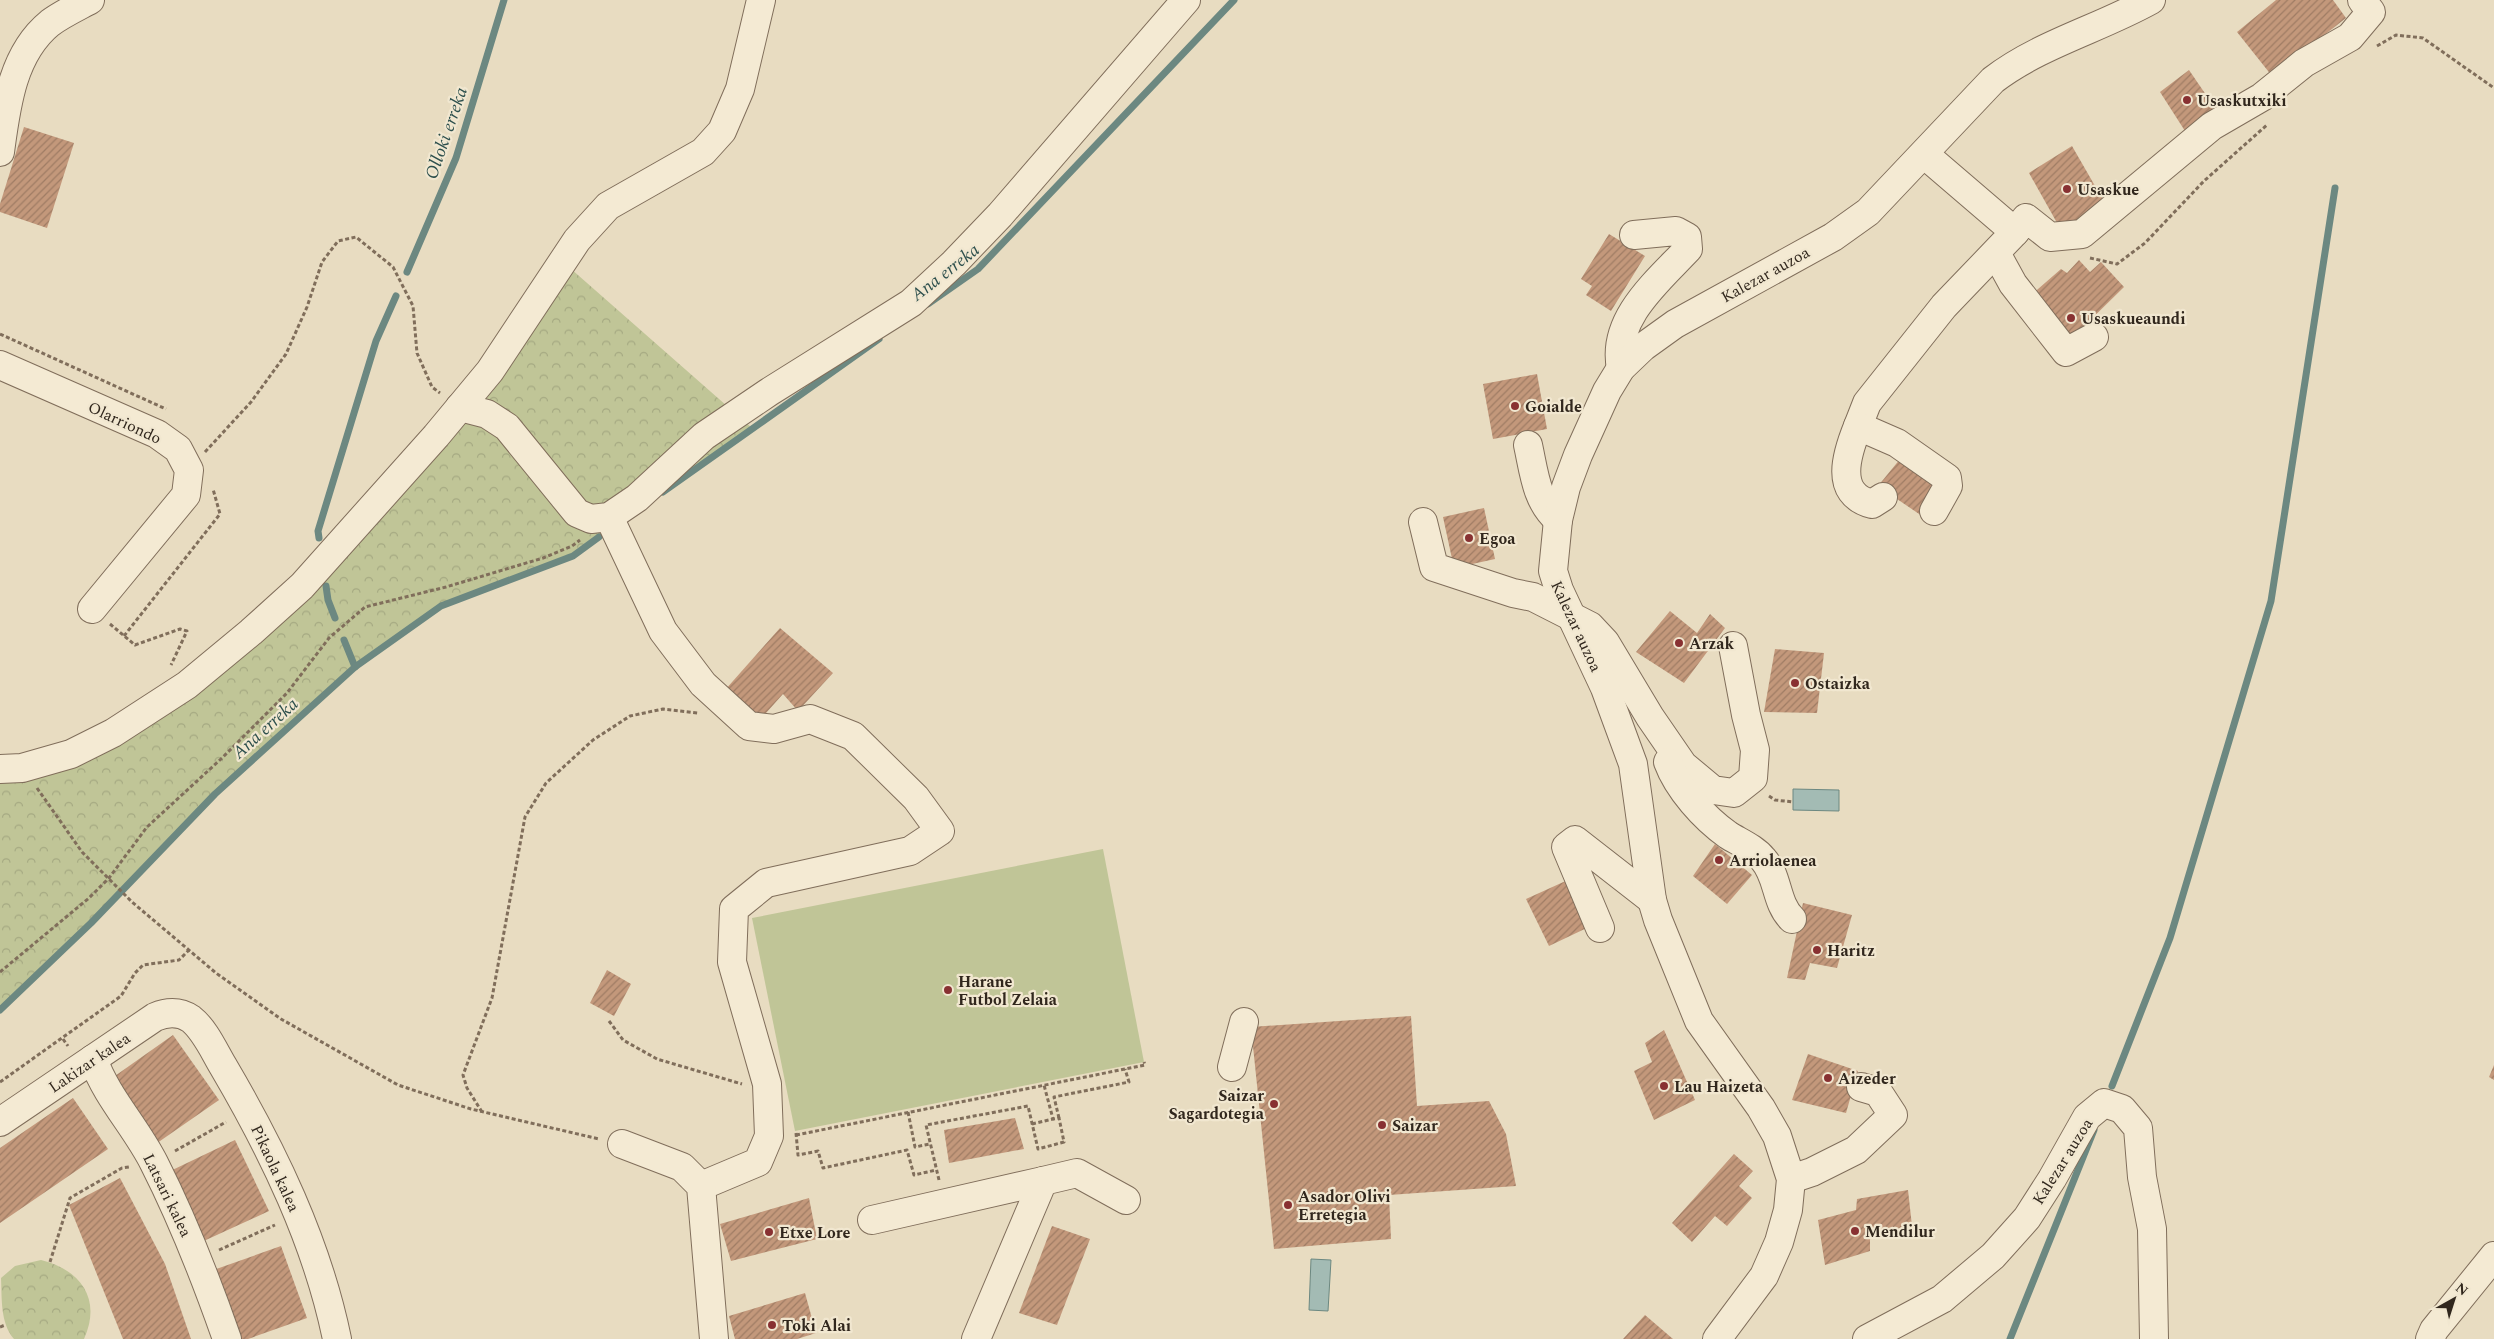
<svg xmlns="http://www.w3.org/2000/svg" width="2494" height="1339" font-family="Spectral,serif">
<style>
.forest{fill:url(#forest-crowns)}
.pitch{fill:#c0c597}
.water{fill:#a3bbb4;stroke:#6c8881}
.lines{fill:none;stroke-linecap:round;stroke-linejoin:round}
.stream{stroke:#6c8881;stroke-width:7}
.building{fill:url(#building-hatch)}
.minor-casing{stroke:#806e5b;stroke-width:30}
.path{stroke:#806e5b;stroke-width:3;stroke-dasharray:4 2.5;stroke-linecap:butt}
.minor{stroke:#f4ead3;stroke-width:28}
.poi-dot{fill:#883132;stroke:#f1e7d0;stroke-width:2}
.labels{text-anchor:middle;stroke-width:4.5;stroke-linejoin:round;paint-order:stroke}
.poi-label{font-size:16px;font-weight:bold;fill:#31271d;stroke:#f1e7d0;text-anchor:start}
.street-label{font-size:16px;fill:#31271d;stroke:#f1e7d0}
.water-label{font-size:18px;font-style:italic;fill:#2e504d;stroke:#f1e7d0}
</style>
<defs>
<pattern id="forest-crowns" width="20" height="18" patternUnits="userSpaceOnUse" patternTransform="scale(1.25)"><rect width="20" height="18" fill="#c0c597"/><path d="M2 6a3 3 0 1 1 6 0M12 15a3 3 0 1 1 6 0" fill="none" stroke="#a5a982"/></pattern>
<pattern id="building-hatch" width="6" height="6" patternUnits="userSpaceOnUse" patternTransform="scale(1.25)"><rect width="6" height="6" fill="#c3987b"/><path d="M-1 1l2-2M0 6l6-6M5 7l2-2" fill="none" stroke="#9f7c64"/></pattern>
</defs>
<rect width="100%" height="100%" fill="#e8dcc1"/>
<g class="forest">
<polygon points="562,261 752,428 573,556 441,606 355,667 215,794 91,923 0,1010 0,769 71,754 302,586"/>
<path d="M41,1260C81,1270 102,1299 84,1339H14C0,1323 2,1298 1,1278L15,1266Z"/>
</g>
<polygon class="pitch" points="1103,849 1144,1062 795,1131 752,918"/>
<g class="water">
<polygon points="1793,789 1839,790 1839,811 1793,810"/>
<polygon points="1311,1259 1331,1260 1328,1311 1309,1310"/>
</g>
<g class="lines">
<g class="stream">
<polyline points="407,272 456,158 504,0"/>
<polyline points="928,304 978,269 1234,0"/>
<polyline points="663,492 879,339"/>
<polyline points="319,538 318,531 376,341 396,296"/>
<polyline points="326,586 328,600 335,618"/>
<polyline points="344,640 355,667"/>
<polyline points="0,1010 91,923 215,794 355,667 441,606 573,556 599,537"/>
<polyline points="2112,1086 2170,938 2271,601 2335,188"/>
<polyline points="2010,1339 2094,1130"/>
</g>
</g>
<g class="building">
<polygon points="2276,0 2333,0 2346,18 2272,76 2237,32"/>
<polygon points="2189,70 2215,108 2185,131 2160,92"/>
<polygon points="24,127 74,143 47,228 0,212 0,204"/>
<polygon points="2072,146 2106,205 2061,230 2029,173"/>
<polygon points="1609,234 1645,256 1611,311 1586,295 1592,286 1581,279"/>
<polygon points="2079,260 2090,272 2101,262 2124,287 2069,341 2031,295 2061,269 2067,273"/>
<polygon points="1537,374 1547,429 1493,439 1483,384"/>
<polygon points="1905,453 1944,484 1922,516 1878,486"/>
<polygon points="1484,508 1495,559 1454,568 1443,517"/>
<polygon points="1670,611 1697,633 1710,614 1725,628 1684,683 1636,652"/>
<polygon points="780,628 833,673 798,711 783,694 758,722 725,690"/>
<polygon points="1775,649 1824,653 1817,713 1764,712"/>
<polygon points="1715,844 1752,875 1727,904 1693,876"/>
<polygon points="1570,879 1593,925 1549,946 1526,899"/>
<polygon points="1803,903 1852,915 1837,968 1810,963 1805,980 1787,978"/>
<polygon points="607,970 631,984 614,1016 590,1003"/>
<polygon points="1411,1016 1417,1106 1489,1101 1506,1134 1516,1186 1389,1195 1391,1239 1274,1249 1251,1027"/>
<polygon points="1664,1030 1695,1100 1654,1120 1634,1071 1652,1062 1645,1043"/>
<polygon points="173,1035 219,1100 150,1148 105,1083"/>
<polygon points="1808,1054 1858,1071 1846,1113 1792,1100"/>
<polygon points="2494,1065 2494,1080 2489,1077"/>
<polygon points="73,1098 108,1149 0,1223 0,1148"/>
<polygon points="1015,1118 1024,1149 949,1163 944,1130"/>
<polygon points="235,1140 269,1211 195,1245 162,1175"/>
<polygon points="1734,1154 1753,1171 1739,1186 1752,1198 1727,1226 1715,1216 1692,1242 1672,1223"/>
<polygon points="120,1178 165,1264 191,1339 123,1339 69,1205"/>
<polygon points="1908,1190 1912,1226 1870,1237 1870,1251 1825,1265 1818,1220 1856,1210 1857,1199"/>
<polygon points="809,1198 817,1239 731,1261 720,1224"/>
<polygon points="1052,1226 1090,1239 1057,1325 1019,1313"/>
<polygon points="281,1246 307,1318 248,1339 229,1339 205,1273"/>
<polygon points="805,1293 816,1333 797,1339 735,1339 729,1316"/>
<polygon points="1645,1315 1673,1339 1623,1339"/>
</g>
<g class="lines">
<g class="minor-casing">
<g id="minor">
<path d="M0,152C6,107 12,54 50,23C62,14 77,7 90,0"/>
<polyline points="1924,154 2015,232 1944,306 1867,403 1858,426 1897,443 1947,478 1948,486 1934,511"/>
<polyline points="2015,232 2026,218 2050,237 2082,234 2212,126 2262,97 2304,63 2350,37 2371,12 2362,0"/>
<polyline points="1996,253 2013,284 2066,352 2094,337"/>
<polyline points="0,365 157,434 178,449 189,470 186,495 92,609"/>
<path d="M1621,368C1611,319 1658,281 1688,249L1687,237L1676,231L1634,235"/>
<polyline points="460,407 487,414 507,427 577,513 591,519 609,517 637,498 704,436 769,392 911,303 954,263 1000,215 1186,0"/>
<path d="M1858,426C1847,453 1833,494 1872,504L1883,497"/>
<path d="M1528,445C1534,472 1536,501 1558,520"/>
<polyline points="609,517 663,631 703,684 749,726 774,729 810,719 853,736 916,798 940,831 910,851 766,883 734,909 732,962 767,1084 769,1136 758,1162 701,1186"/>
<polyline points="1423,522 1434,567 1513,593 1533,597 1590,626 1605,642 1650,717 1683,765 1713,790 1734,793 1753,778 1755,750 1746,715 1733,646"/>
<path d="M1668,762C1678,789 1704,818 1728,835C1739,842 1754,848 1763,859C1779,877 1775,902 1792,919"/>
<polyline points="0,769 22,768 71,754 113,733 187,685 251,632 302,586 436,436 490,371 577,240 608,206 703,152 722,131 740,89 761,0"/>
<polyline points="1600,928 1566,847 1575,840 1652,900"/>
<path d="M93,1059C107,1098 136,1127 154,1163C183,1220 206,1279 227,1339"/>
<polyline points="1232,1067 1244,1022"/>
<path d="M0,1122L155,1017C167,1012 179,1011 191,1019C205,1030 214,1051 223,1066C273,1151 317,1242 337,1339"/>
<polyline points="622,1144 682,1167 701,1186 714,1339"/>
<polyline points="1791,1179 1812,1172 1856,1150 1893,1115 1878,1092 1861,1087"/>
<polyline points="872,1220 1043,1181"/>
<polyline points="976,1339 1043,1181 1077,1173 1126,1200"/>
<path d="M1717,1339L1764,1276L1779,1242L1788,1210L1791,1179L1777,1136L1761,1108L1699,1021L1658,920L1652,900L1633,764L1605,688L1559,590L1553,571L1558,520L1566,487L1578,455L1607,391L1621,368L1643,347L1675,324L1833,237L1868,212L1993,80C2040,44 2099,29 2151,0"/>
<polyline points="1867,1339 1942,1299 1993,1256 2027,1218 2052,1179 2087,1117 2104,1103 2122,1109 2138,1128 2142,1177 2152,1229 2154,1339"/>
<polyline points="2430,1339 2434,1330 2494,1256"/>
</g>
</g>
<g class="path">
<polyline points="2377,46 2396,35 2423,38 2494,88"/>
<polyline points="2090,258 2117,264 2145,243 2204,181 2268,124"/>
<polyline points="0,334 166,409"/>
<polyline points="205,452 251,402 286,354 307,307 322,262 338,241 356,237 393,267 413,306 417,353 432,387 440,393"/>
<polyline points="110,624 135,645 180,629 187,631 171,665"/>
<polyline points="124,636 220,514 213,489"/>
<polyline points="37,788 82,852 132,902 216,973 281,1019 398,1085 471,1109 599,1139"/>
<polyline points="1769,796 1775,800 1793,802"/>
<polyline points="0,972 89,898 109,878 147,827 222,758 287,693 329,638 365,607 446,587 543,558 572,546 580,540"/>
<polyline points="609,1021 623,1040 657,1059 742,1084"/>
<polyline points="63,1039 68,1046"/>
<polyline points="0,1082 121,996 135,973 143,965 179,960 189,950"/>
<polyline points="482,1112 467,1088 463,1075 492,998 525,817 546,783 593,740 630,716 663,709 698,713"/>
<polyline points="908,1112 915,1147 930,1144"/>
<polyline points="1059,1118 1054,1097 1129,1082 1125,1069"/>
<polyline points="1032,1124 1053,1119 1044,1085"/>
<polyline points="796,1133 798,1155 818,1151 823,1168 907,1150 914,1175 936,1170"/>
<polyline points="796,1135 1145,1065 1144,1062"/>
<polyline points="175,1151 226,1122"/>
<polyline points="939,1180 926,1125 1028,1106 1038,1149 1064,1142 1059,1118 1053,1119"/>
<polyline points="219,1250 275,1225"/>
<polyline points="50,1262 70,1198 122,1168 129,1167"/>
<polyline points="0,1327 5,1325"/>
</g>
<use href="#minor" class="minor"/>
</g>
<g class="poi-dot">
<circle cx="2187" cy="100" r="5"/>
<circle cx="2067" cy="189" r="5"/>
<circle cx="2071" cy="318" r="5"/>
<circle cx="1515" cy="406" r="5"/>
<circle cx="1469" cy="538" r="5"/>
<circle cx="1679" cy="643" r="5"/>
<circle cx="1795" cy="683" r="5"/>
<circle cx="1719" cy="860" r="5"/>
<circle cx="1817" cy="950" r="5"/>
<circle cx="948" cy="990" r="5"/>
<circle cx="1828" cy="1078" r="5"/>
<circle cx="1664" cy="1086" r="5"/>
<circle cx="1274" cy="1104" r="5"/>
<circle cx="1382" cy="1125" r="5"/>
<circle cx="1288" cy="1205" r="5"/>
<circle cx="1855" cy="1231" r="5"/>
<circle cx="769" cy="1232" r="5"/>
<circle cx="772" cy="1325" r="5"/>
</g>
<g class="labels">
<g class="poi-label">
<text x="2197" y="106">Usaskutxiki</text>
<text x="2077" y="195">Usaskue</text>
<text x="2081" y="324">Usaskueaundi</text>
<text x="1525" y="412">Goialde</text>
<text x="1479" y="544">Egoa</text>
<text x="1689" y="649">Arzak</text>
<text x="1805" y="689">Ostaizka</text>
<text x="1729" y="866">Arriolaenea</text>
<text x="1827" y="956">Haritz</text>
<text x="958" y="987">Harane<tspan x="958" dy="18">Futbol Zelaia</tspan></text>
<text x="1838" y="1084">Aizeder</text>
<text x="1674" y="1092">Lau Haizeta</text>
<text x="1264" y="1101" text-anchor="end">Saizar<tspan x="1264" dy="18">Sagardotegia</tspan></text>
<text x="1392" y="1131">Saizar</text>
<text x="1298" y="1202">Asador Olivi<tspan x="1298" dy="18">Erretegia</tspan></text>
<text x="1865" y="1237">Mendilur</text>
<text x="779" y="1238">Etxe Lore</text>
<text x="782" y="1331">Toki Alai</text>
</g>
<g class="street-label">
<text transform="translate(1765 274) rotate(-29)" y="6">Kalezar auzoa</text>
<text transform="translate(125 422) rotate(25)" y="6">Olarriondo</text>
<text transform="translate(1577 626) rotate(65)" y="6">Kalezar auzoa</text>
<text transform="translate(89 1062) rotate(-34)" y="6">Lakizar kalea</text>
<text transform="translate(2062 1161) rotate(-58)" y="6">Kalezar auzoa</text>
<text transform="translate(276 1168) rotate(65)" y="6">Pikaola kalea</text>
<text transform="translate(168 1195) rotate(64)" y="6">Latsari kalea</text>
</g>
<g class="water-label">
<text transform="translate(446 133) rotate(-71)" y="6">Olloki erreka</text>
<text transform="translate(945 272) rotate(-38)" y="6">Ana erreka</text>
<text transform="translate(265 728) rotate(-42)" y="6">Ana erreka</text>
</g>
</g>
<g transform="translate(2454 1299) rotate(39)" stroke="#f1e7d0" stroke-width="4" paint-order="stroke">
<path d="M0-4L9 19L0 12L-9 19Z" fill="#31271d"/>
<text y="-8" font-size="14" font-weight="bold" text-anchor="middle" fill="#31271d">N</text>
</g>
</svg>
